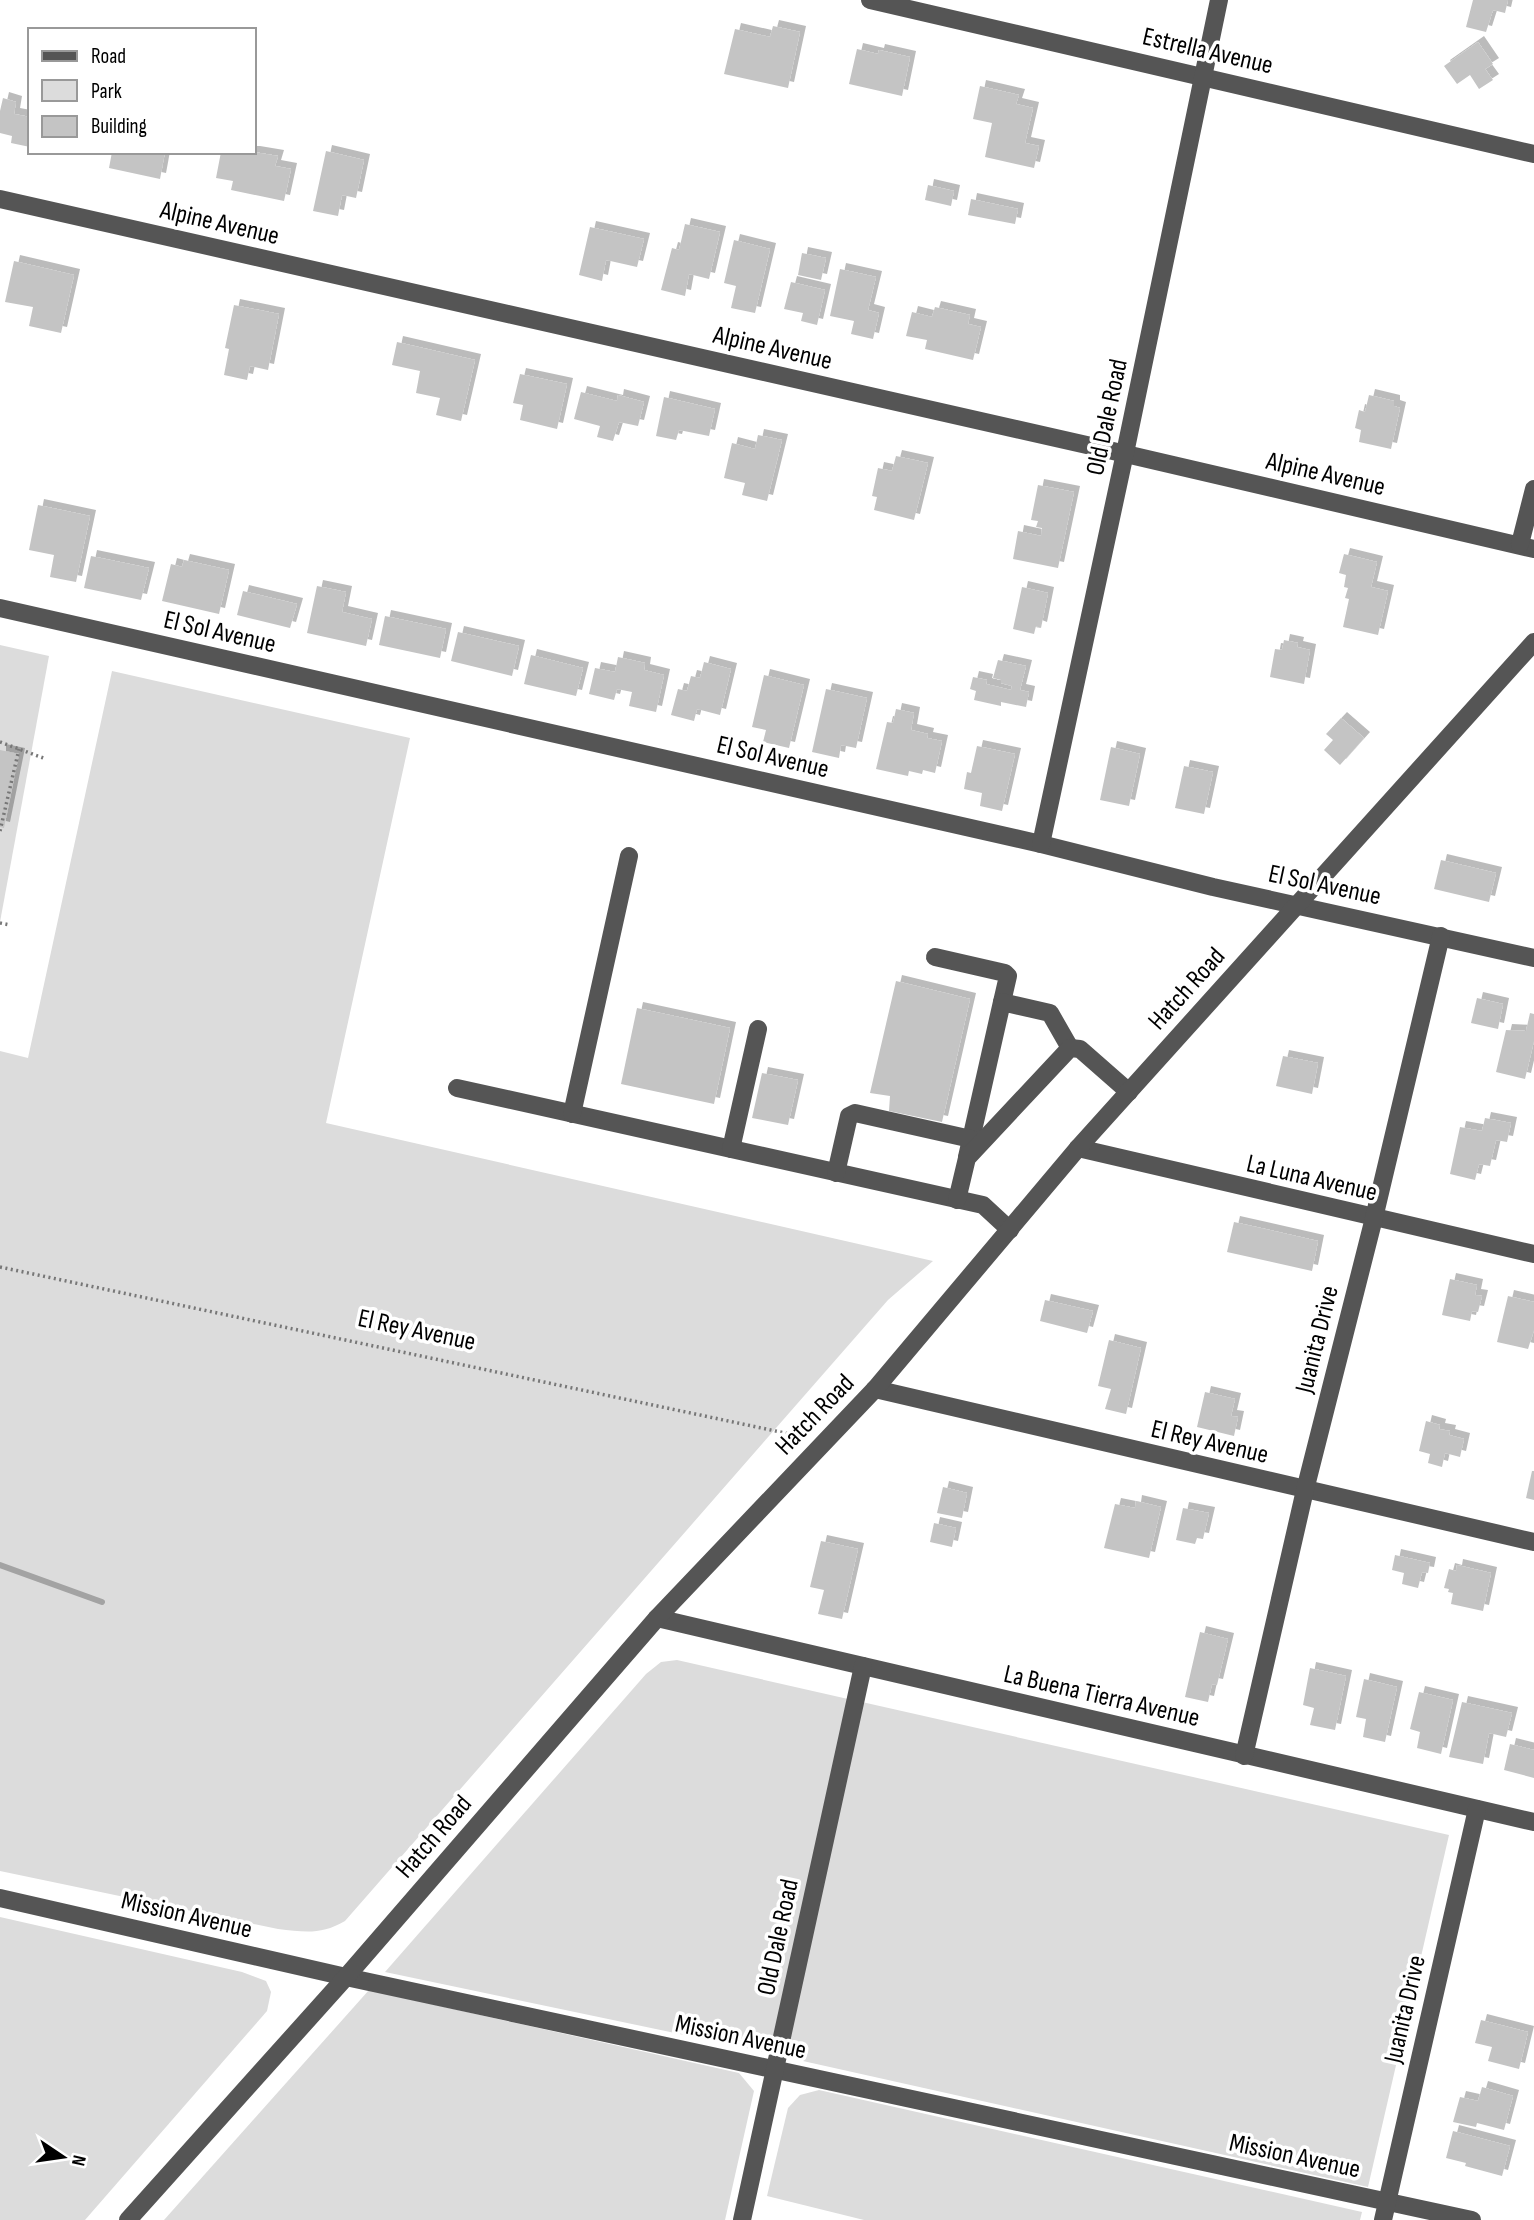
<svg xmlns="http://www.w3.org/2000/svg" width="1534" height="2220" font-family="'Sofia Sans Condensed',sans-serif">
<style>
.green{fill:#dcdcdc}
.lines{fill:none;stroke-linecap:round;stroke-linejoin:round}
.stream{stroke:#a3a3a3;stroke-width:6}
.building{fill:#c4c4c4;filter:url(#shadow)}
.path{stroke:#777;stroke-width:3.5;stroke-dasharray:2 3.5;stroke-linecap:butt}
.minor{stroke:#555;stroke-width:18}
.labels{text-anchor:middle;stroke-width:7;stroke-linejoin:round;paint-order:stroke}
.street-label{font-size:26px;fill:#000;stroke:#fff}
</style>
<defs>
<filter id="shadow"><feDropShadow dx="6" dy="-6" stdDeviation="0" flood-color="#0004"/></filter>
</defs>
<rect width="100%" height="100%" fill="#fff"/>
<g class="green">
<polygon points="0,645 49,656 0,922"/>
<path d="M112,671L410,738L326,1123L933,1261L888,1300L345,1921C321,1935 305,1932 278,1929L0,1871V1051L28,1058Z"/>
<polygon points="677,1660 848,1699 770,2053 385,1972 646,1674 661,1662"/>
<polygon points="862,1702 1449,1835 1368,2187 785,2057"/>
<polygon points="0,1917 242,1972 266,1981 271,1992 267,2011 85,2220 0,2220"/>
<polygon points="369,1990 739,2073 754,2091 725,2220 164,2220"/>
<polygon points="819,2090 1362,2212 1360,2220 864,2220 767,2196 788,2108 800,2095"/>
</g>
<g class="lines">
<polyline class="stream" points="0,1565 102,1602"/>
</g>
<g class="building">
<polygon points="1473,0 1508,0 1505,13 1493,10 1486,32 1466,27"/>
<polygon points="773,26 800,32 788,88 724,74 735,29 770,37"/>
<polygon points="1478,42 1493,64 1485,69 1493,80 1479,89 1470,75 1457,84 1444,66"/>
<polygon points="857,49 878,54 879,50 910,57 902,96 849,84"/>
<polygon points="980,86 1019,95 1016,104 1033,108 1025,143 1039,146 1034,168 985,157 992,123 973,119"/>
<polygon points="3,98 16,102 14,114 30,117 30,147 11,143 12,136 0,133 0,111"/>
<polygon points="326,151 364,160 356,198 342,195 338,216 313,211"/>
<polygon points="112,152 165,152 160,179 109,168"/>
<polygon points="221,152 254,152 278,156 275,166 291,169 284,201 231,190 233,181 216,178"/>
<polygon points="928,185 954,191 951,206 925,200"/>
<polygon points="971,199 1018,209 1015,224 968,215"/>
<polygon points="685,224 720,232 709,279 689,274 685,296 661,290 672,248 679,250"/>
<polygon points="590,227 644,239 637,267 606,260 602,281 579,275"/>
<polygon points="734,240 770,249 755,313 731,308 736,286 724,283"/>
<polygon points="802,253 826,258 821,280 798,275"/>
<polygon points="14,261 74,275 61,333 29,326 33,307 5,302"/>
<polygon points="840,269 876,277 868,310 879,313 873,339 851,334 854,321 830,316"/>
<polygon points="791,282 825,290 817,325 801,321 803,313 784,309"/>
<polygon points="234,305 279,314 268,370 250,366 247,380 224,375 229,349 225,348"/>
<polygon points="935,307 970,315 968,324 981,327 973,360 925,349 927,340 906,336 912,312 932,317"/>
<polygon points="397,342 475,360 461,421 436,415 440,398 416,393 420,371 392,365"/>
<polygon points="520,374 567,384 557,429 520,420 523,405 513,403"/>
<polygon points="581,392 617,401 618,395 644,402 638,426 619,422 613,441 597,437 600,426 574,419"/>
<polygon points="1369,395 1394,401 1394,406 1400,408 1391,449 1359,442 1361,430 1355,428 1359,410 1365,412"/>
<polygon points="664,397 715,409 709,436 679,430 676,440 656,436"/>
<polygon points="758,435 782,440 767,501 742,495 745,483 724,478 732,443 755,449"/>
<polygon points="896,456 928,463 914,520 874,510 877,497 872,496 878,468 892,471"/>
<polygon points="1038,485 1074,492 1058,568 1013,559 1018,531 1041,536 1042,528 1036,527 1038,521 1031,520"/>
<polygon points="38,505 90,516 76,582 50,577 54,555 29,550"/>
<polygon points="1344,554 1377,562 1371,587 1388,591 1378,635 1343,627 1349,599 1345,598 1348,588 1344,587 1346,575 1339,573"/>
<polygon points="91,556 149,568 141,600 84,588"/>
<polygon points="184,560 229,570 219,614 162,601 171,564 182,567"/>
<polygon points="317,586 346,592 342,612 372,619 366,646 307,633"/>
<polygon points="1022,587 1048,593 1041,628 1036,626 1034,634 1013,629"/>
<polygon points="243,591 297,604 290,628 237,615"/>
<polygon points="385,616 446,629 440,658 379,645"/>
<polygon points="458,632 519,646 512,676 451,661"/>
<polygon points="1284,640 1298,643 1297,647 1310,650 1304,684 1270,677 1275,649 1282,650"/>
<polygon points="531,655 583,668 576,696 524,684"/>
<polygon points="618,657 645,663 644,670 664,675 656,712 629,706 632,692 617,689 614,700 589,694 595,668 615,672"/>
<polygon points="998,660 1026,666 1020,690 1029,692 1026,707 1001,702 1001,706 974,700 976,691 970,689 973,677 987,680 986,684 1011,690 1012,686 1001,683 1001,680 993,678"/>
<polygon points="704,662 731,669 720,715 697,709 694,721 671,715 678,689 687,691 691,676 700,678"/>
<polygon points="764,675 804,685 789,748 763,742 766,730 752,727"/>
<polygon points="826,689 867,698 856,748 841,745 839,758 812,752"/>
<polygon points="896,709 914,713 911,730 928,734 927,738 942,741 935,773 923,770 922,774 909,771 908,776 876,769 887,722 893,723"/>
<polygon points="1341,718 1364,738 1340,765 1324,750 1333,740 1326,734"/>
<polygon points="977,746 1015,754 1002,811 980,806 982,793 964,789 967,772 971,773"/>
<polygon points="1111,747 1140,754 1129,806 1100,800"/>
<polygon points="0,750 19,754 4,828 0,827"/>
<polygon points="1184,766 1213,772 1204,814 1175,808"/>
<polygon points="1441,860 1496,873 1489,902 1434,889"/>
<polygon points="896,981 970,999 942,1122 889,1111 890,1096 870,1093"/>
<polygon points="1477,998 1503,1004 1498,1029 1471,1023"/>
<polygon points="637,1008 730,1028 714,1104 621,1084"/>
<polygon points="1530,1013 1534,1014 1534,1041 1525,1079 1496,1072 1506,1030 1526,1031"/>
<polygon points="1283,1056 1318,1063 1312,1094 1276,1086"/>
<polygon points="762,1073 798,1080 788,1125 752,1118"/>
<polygon points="1485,1118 1511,1123 1507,1142 1496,1140 1490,1166 1479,1164 1475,1180 1450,1174 1460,1127 1482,1131"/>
<polygon points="1234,1222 1318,1241 1312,1271 1227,1252"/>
<polygon points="1450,1279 1477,1285 1475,1295 1482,1296 1478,1312 1472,1311 1470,1321 1442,1315"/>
<polygon points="1508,1296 1534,1302 1534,1330 1528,1349 1497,1342"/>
<polygon points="1045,1300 1093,1311 1087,1333 1040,1321"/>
<polygon points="1109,1340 1141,1348 1126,1414 1105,1409 1111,1389 1098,1386"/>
<polygon points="1205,1392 1235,1399 1231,1416 1238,1417 1234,1436 1197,1427"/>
<polygon points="1426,1421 1440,1425 1439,1429 1450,1431 1449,1435 1464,1439 1460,1457 1445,1453 1442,1467 1428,1463 1430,1454 1419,1451"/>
<polygon points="1532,1471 1534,1471 1534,1500 1526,1498"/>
<polygon points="943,1487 967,1493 962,1518 937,1513"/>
<polygon points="1136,1501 1161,1507 1149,1558 1104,1548 1115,1504 1135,1508"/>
<polygon points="1183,1508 1209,1513 1203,1539 1197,1538 1195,1544 1176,1540"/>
<polygon points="934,1523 956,1528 952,1547 930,1542"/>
<polygon points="821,1541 858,1549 842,1619 818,1614 824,1590 810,1587"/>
<polygon points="1395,1555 1430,1563 1428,1573 1422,1572 1418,1588 1402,1584 1404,1573 1392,1570"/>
<polygon points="1457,1565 1491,1573 1483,1611 1451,1604 1453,1593 1448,1592 1449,1589 1444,1588 1449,1569 1456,1571"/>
<polygon points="1200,1632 1228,1639 1217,1685 1212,1684 1208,1702 1185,1697"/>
<polygon points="1310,1668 1346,1676 1335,1730 1310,1725 1314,1708 1303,1705"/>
<polygon points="1364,1679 1397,1687 1385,1742 1363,1737 1366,1719 1356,1717"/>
<polygon points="1419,1692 1453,1700 1441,1754 1417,1748 1420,1732 1410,1729"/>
<polygon points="1462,1702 1512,1713 1506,1737 1489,1733 1483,1764 1449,1757"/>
<polygon points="1510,1744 1534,1750 1534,1778 1504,1770"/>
<polygon points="1481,2020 1528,2032 1519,2069 1488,2061 1492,2047 1475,2043"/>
<polygon points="1482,2087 1513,2096 1504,2130 1477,2123 1476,2127 1453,2122 1460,2097 1478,2101"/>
<polygon points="1453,2131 1510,2146 1502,2176 1465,2166 1466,2163 1446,2158"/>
</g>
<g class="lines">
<g class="path">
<polyline points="0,742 46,759"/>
<polyline points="0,831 19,749"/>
<polyline points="0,923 10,925"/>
<polyline points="0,1267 804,1437"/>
</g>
<g class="minor">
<polyline points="870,0 1534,154"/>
<polyline points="0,199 1100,448 1534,549"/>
<polyline points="1520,544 1534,489"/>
<polyline points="0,608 1041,844 1213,887 1534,958"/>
<polyline points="1041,844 1125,453 1219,0"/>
<polyline points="935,957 1005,973 1008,976 1002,1002"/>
<polyline points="457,1088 983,1205 1010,1230"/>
<polyline points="572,1114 629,856"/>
<polyline points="1078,1148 1534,1254"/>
<polyline points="731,1149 758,1029"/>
<polyline points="967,1157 1002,1002 1050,1013 1070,1048"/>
<polyline points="836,1173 849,1116 855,1113 971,1139"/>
<polyline points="957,1200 967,1158 1070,1048 1080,1049 1129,1092"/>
<polyline points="875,1389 1534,1542"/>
<polyline points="657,1618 1534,1822"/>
<polyline points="1244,1756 1305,1490 1374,1218 1441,936"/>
<polyline points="0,1898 346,1977 1472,2220"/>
<polyline points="128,2220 346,1977 657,1618 875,1389 1078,1148 1534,642"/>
<polyline points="742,2220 863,1666"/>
<polyline points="1383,2220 1477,1809"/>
</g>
</g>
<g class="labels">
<g class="street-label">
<text transform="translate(1208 50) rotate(13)" y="9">Estrella Avenue</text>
<text transform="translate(220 222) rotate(13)" y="9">Alpine Avenue</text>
<text transform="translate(773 347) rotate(13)" y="9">Alpine Avenue</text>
<text transform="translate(1106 417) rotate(-78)" y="9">Old Dale Road</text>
<text transform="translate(1326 473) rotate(13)" y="9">Alpine Avenue</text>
<text transform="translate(220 631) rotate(13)" y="9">El Sol Avenue</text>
<text transform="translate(773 756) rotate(13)" y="9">El Sol Avenue</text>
<text transform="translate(1325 884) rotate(12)" y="9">El Sol Avenue</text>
<text transform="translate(1186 988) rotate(-48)" y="9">Hatch Road</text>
<text transform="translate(1312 1177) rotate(13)" y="9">La Luna Avenue</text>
<text transform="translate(417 1329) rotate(12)" y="9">El Rey Avenue</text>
<text transform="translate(1316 1339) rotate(-76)" y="9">Juanita Drive</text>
<text transform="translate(814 1414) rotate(-46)" y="9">Hatch Road</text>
<text transform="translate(1210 1441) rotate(13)" y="9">El Rey Avenue</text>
<text transform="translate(1102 1695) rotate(13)" y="9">La Buena Tierra Avenue</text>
<text transform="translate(433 1836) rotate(-49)" y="9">Hatch Road</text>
<text transform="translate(187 1914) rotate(13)" y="9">Mission Avenue</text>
<text transform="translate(777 1937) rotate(-78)" y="9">Old Dale Road</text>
<text transform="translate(1404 2009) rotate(-77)" y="9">Juanita Drive</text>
<text transform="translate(741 2036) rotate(12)" y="9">Mission Avenue</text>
<text transform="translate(1295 2155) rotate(12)" y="9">Mission Avenue</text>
</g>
</g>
<rect x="28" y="28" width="228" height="126" fill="#ffffff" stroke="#999999" stroke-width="2"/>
<rect x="42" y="51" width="35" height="10" fill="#555555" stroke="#999999" stroke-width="2"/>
<text x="91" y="63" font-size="21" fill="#000000">Road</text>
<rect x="42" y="80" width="35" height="21" fill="#dcdcdc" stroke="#999999" stroke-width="2"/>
<text x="91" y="98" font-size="21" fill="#000000">Park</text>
<rect x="42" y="116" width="35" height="21" fill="#c4c4c4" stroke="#999999" stroke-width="2"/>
<text x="91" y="133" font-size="21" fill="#000000">Building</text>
<g transform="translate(63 2157) rotate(103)" stroke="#ffffff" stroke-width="5" paint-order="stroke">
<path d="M0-5L12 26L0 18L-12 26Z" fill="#000000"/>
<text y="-10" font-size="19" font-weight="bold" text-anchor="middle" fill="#000000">N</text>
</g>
</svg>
